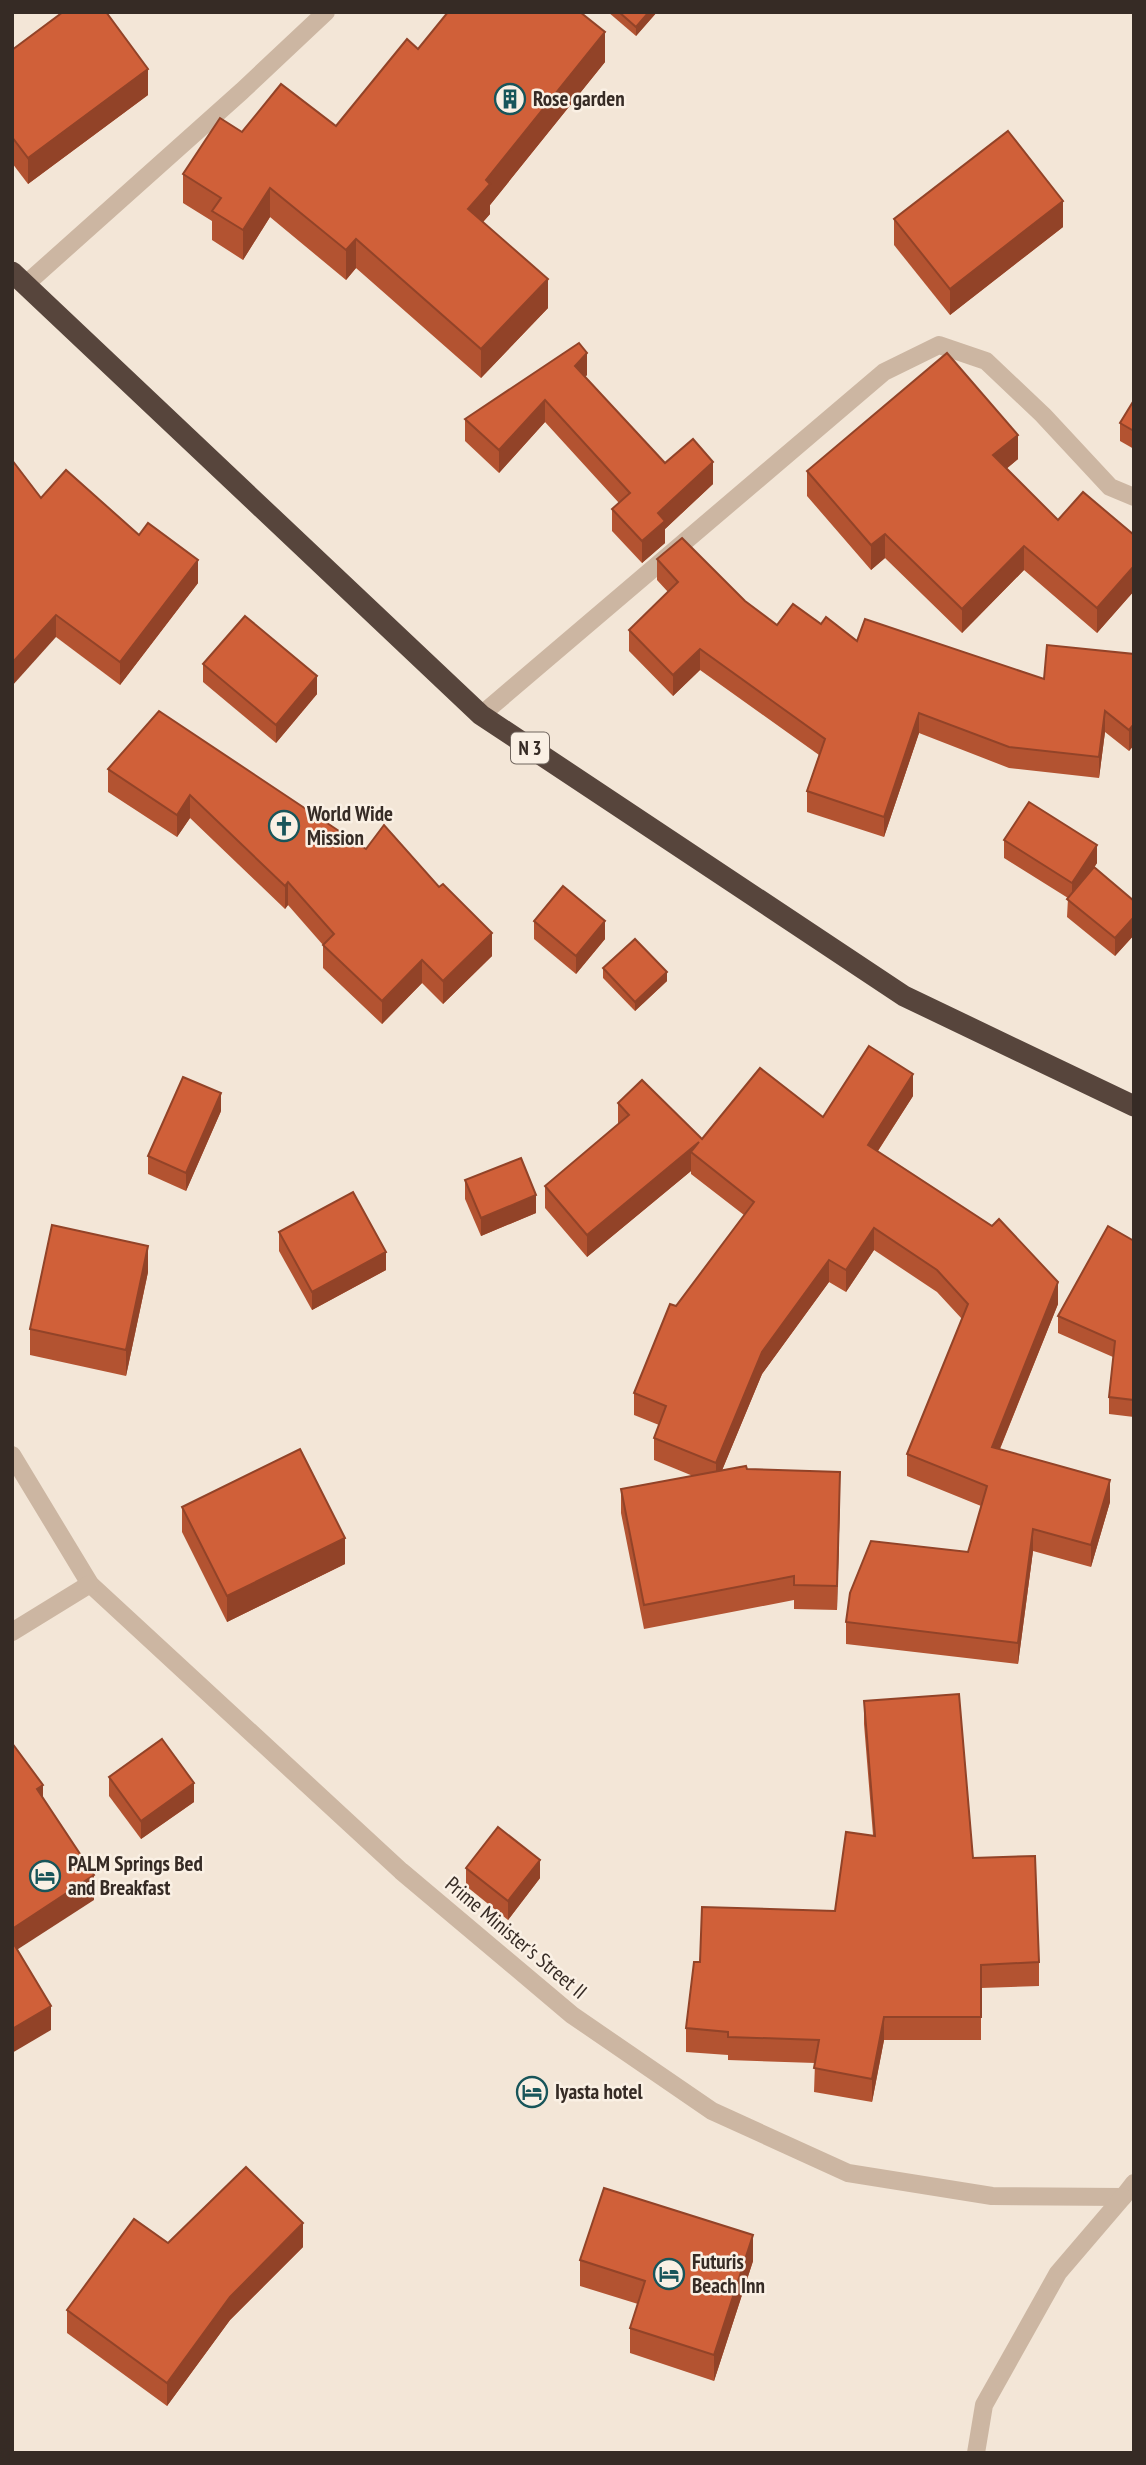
<svg xmlns="http://www.w3.org/2000/svg" width="1146" height="2465" font-family="'PT Sans Narrow',sans-serif">
<style>
.lines{fill:none;stroke-linecap:round;stroke-linejoin:round}
.street{stroke:#ccb6a2;stroke-width:18}
.highway{stroke:#57453c;stroke-width:21}
.wall{fill:#b35331}
.shaded-wall{fill:#924328}
.building{fill:#d06039;stroke:#924328;stroke-width:2}
.labels{text-anchor:middle;stroke-width:5;stroke-linejoin:round;paint-order:stroke}
.shield{fill:#faf0e4;stroke:#71665e;stroke-width:2}
.shield-label{font-size:19px;font-weight:bold;fill:#362b25}
.poi-label{font-size:21px;font-weight:bold;fill:#362b25;stroke:#faf0e4;text-anchor:start}
.street-label{font-size:21px;fill:#362b25;stroke:#faf0e4}
</style>
<rect width="100%" height="100%" fill="#f3e6d7"/>
<g class="lines">
<g class="street">
<polyline points="26,284 242,91 326,12"/>
<polyline points="481,715 884,372 939,345 986,361 1043,415 1110,487 1134,497"/>
<polyline points="12,1455 90,1584 401,1871 572,2015 712,2111 848,2173 992,2196 1123,2197 1134,2183"/>
<polyline points="12,1632 90,1584"/>
<polyline points="976,2453 984,2405 1058,2273 1123,2197"/>
</g>
<polyline class="highway" points="12,272 481,715 904,996 1134,1106"/>
</g>
<g class="wall">
<polygon points="608,12 657,12 636,36"/>
<polygon points="418,49 605,62 490,205 490,214 483,222 548,308 481,378 356,268 346,280 270,217 243,260 212,240 212,221 183,203 183,174 242,132 336,126"/>
<polygon points="12,50 148,95 28,184 12,163"/>
<polygon points="894,219 1063,227 950,315 894,245"/>
<polygon points="587,375 585,377 665,463 713,484 665,529 665,543 642,563 612,531 612,509 619,503 545,422 499,473 465,441 465,419"/>
<polygon points="1134,400 1134,449 1120,441 1120,423"/>
<polygon points="1018,459 1006,469 1058,520 1134,535 1134,591 1097,633 1024,570 962,633 885,558 871,570 807,496 807,471"/>
<polygon points="41,498 139,535 198,583 120,685 56,637"/>
<polygon points="657,559 745,601 777,625 821,624 857,641 1044,679 1134,654 1134,745 1129,751 1105,732 1099,778 1009,768 919,733 884,837 807,812 807,791 819,755 700,670 673,696 629,651 629,630 668,592 657,580"/>
<polygon points="203,664 317,694 276,743 203,682"/>
<polygon points="159,711 492,956 443,1004 422,983 382,1024 323,968 323,945 288,905 285,909 190,818 177,837 108,792 108,769"/>
<polygon points="1004,840 1097,863 1093,869 1134,901 1134,935 1115,956 1067,917 1068,898 1004,858"/>
<polygon points="534,921 605,939 576,974 534,939"/>
<polygon points="603,968 667,981 635,1011 603,978"/>
<polygon points="913,1096 878,1151 1058,1304 1000,1449 1110,1502 1091,1567 1033,1551 1018,1664 846,1644 846,1622 968,1552 981,1506 907,1476 907,1454 962,1319 937,1292 874,1250 846,1292 829,1282 762,1374 722,1470 747,1469 840,1496 837,1610 794,1609 794,1600 644,1629 621,1513 621,1489 693,1476 654,1460 654,1438 659,1425 634,1415 634,1393 676,1306 744,1215 691,1174 691,1171 587,1257 545,1208 545,1186 618,1124 618,1103 702,1139 823,1117"/>
<polygon points="221,1111 186,1191 148,1174 148,1156"/>
<polygon points="465,1180 536,1213 481,1236 465,1199"/>
<polygon points="279,1232 386,1270 312,1310 279,1251"/>
<polygon points="1134,1241 1134,1417 1109,1414 1109,1397 1113,1357 1058,1333 1058,1316"/>
<polygon points="148,1272 126,1376 30,1355 30,1329"/>
<polygon points="182,1507 345,1564 227,1622 182,1532"/>
<polygon points="864,1701 973,1858 1039,1962 1039,1986 981,1988 981,2040 884,2040 872,2102 814,2092 815,2063 728,2060 728,2055 686,2052 686,2028 700,1962 835,1911 873,1835 864,1724"/>
<polygon points="109,1777 194,1802 141,1839 109,1796"/>
<polygon points="466,1868 540,1878 508,1920 466,1886"/>
<polygon points="168,2243 303,2247 230,2320 167,2406 67,2333 67,2310"/>
<polygon points="580,2260 753,2261 714,2381 630,2353 630,2328 638,2304 580,2286"/>
</g>
<g class="shaded-wall">
<polygon points="649,12 657,12 636,36 636,27"/>
<polygon points="605,32 605,62 490,205 490,214 468,239 468,209 486,180"/>
<polygon points="148,69 148,95 28,184 28,158"/>
<polygon points="270,188 270,217 243,260 243,230"/>
<polygon points="1063,201 1063,227 950,315 950,289"/>
<polygon points="356,239 356,268 346,280 346,250"/>
<polygon points="548,279 548,308 481,378 481,349"/>
<polygon points="587,353 587,375 575,389 575,366"/>
<polygon points="545,400 545,422 499,473 499,450"/>
<polygon points="1018,435 1018,459 993,480 993,455"/>
<polygon points="713,462 713,484 665,529 665,543 642,563 642,541 658,513"/>
<polygon points="885,534 885,558 871,570 871,545"/>
<polygon points="1024,546 1024,570 962,633 962,609"/>
<polygon points="198,560 198,583 120,685 120,662"/>
<polygon points="1134,566 1134,591 1097,633 1097,608"/>
<polygon points="56,615 56,637 12,686 12,663"/>
<polygon points="700,649 700,670 673,696 673,675"/>
<polygon points="317,676 317,694 276,743 276,725"/>
<polygon points="1105,711 1105,732 1099,778 1099,757"/>
<polygon points="919,713 919,733 884,837 884,817"/>
<polygon points="1134,724 1134,745 1129,751 1129,730"/>
<polygon points="190,795 190,818 177,837 177,815"/>
<polygon points="1097,845 1097,863 1072,901 1072,883"/>
<polygon points="288,882 288,905 285,909 285,886"/>
<polygon points="1134,917 1134,935 1115,956 1115,938"/>
<polygon points="605,921 605,939 576,974 576,956"/>
<polygon points="492,933 492,956 443,1004 443,981"/>
<polygon points="422,960 422,983 382,1024 382,1001"/>
<polygon points="667,972 667,981 635,1011 635,1002"/>
<polygon points="913,1074 913,1096 868,1166 868,1145"/>
<polygon points="221,1093 221,1111 186,1191 186,1173"/>
<polygon points="699,1142 691,1152 691,1171 587,1257 587,1235"/>
<polygon points="536,1195 536,1213 481,1236 481,1218"/>
<polygon points="874,1228 874,1250 846,1292 846,1270"/>
<polygon points="148,1246 148,1272 126,1376 126,1350"/>
<polygon points="386,1252 386,1270 312,1310 312,1292"/>
<polygon points="829,1260 829,1282 762,1374 716,1485 716,1463 762,1352"/>
<polygon points="1058,1282 1058,1304 992,1468 992,1447"/>
<polygon points="840,1472 840,1496 837,1610 837,1586"/>
<polygon points="1110,1480 1110,1502 1091,1567 1091,1545"/>
<polygon points="1033,1529 1033,1551 1018,1664 1018,1643"/>
<polygon points="345,1538 345,1564 227,1622 227,1596"/>
<polygon points="194,1783 194,1802 141,1839 141,1821"/>
<polygon points="43,1785 43,1809 37,1789"/>
<polygon points="540,1860 540,1878 508,1920 508,1901"/>
<polygon points="94,1875 94,1900 12,1953 12,1929"/>
<polygon points="51,2006 51,2030 12,2053 12,2029"/>
<polygon points="884,2017 884,2040 872,2102 872,2079"/>
<polygon points="303,2223 303,2247 230,2320 167,2406 167,2383 230,2297"/>
<polygon points="753,2235 753,2261 714,2381 714,2355"/>
</g>
<g class="building">
<polygon points="63,12 106,12 148,69 28,158 12,137 12,50"/>
<polygon points="448,12 580,12 605,32 486,180 490,184 468,209 548,279 481,349 356,239 346,250 270,188 243,230 212,211 221,198 183,174 220,118 242,132 281,84 336,126 407,39 418,49"/>
<polygon points="619,12 649,12 636,27"/>
<polygon points="1008,131 1063,201 950,289 894,219"/>
<polygon points="579,343 587,353 575,366 665,463 693,439 713,462 658,513 665,521 642,541 612,509 630,493 545,400 499,450 465,419"/>
<polygon points="947,353 1018,435 993,455 1058,520 1083,492 1134,535 1134,566 1097,608 1024,546 962,609 885,534 871,545 807,471"/>
<polygon points="1134,400 1134,431 1120,423"/>
<polygon points="12,460 41,498 66,470 139,535 148,523 198,560 120,662 56,615 12,663"/>
<polygon points="682,538 745,601 777,625 793,604 821,624 826,617 857,641 865,619 1044,679 1047,645 1134,654 1134,724 1129,730 1105,711 1099,757 1009,747 919,713 884,817 807,791 825,739 700,649 673,675 629,630 678,582 657,559"/>
<polygon points="245,616 317,676 276,725 203,664"/>
<polygon points="159,711 366,849 384,825 439,887 443,884 492,933 443,981 422,960 382,1001 323,945 334,934 288,882 285,886 190,795 177,815 108,769"/>
<polygon points="1029,802 1097,845 1072,883 1004,840"/>
<polygon points="1094,867 1134,901 1134,917 1115,938 1067,899"/>
<polygon points="563,886 605,921 576,956 534,921"/>
<polygon points="635,939 667,972 635,1002 603,968"/>
<polygon points="869,1046 913,1074 868,1145 992,1226 999,1219 1058,1282 992,1447 1110,1480 1091,1545 1033,1529 1018,1643 846,1622 850,1593 871,1541 968,1552 987,1486 907,1454 968,1304 937,1270 874,1228 846,1270 829,1260 762,1352 716,1463 654,1438 666,1406 634,1393 670,1304 676,1306 754,1202 691,1152 699,1142 587,1235 545,1186 629,1115 618,1103 642,1080 702,1139 760,1068 823,1117"/>
<polygon points="183,1077 221,1093 186,1173 148,1156"/>
<polygon points="521,1158 536,1195 481,1218 465,1180"/>
<polygon points="353,1192 386,1252 312,1292 279,1232"/>
<polygon points="52,1225 148,1246 126,1350 30,1329"/>
<polygon points="1108,1226 1134,1241 1134,1400 1109,1397 1115,1341 1058,1316"/>
<polygon points="300,1449 345,1538 227,1596 182,1507"/>
<polygon points="746,1466 747,1469 840,1472 837,1586 794,1585 794,1576 644,1605 621,1489"/>
<polygon points="959,1694 973,1858 1035,1856 1039,1962 981,1965 981,2017 884,2017 872,2079 814,2068 819,2040 728,2037 728,2032 686,2028 694,1962 700,1962 702,1907 835,1911 846,1832 875,1836 864,1701"/>
<polygon points="162,1739 194,1783 141,1821 109,1777"/>
<polygon points="12,1743 43,1785 37,1789 94,1875 12,1929"/>
<polygon points="498,1827 540,1860 508,1901 466,1868"/>
<polygon points="12,1941 51,2006 12,2029"/>
<polygon points="246,2167 303,2223 230,2297 167,2383 67,2310 134,2219 168,2243"/>
<polygon points="604,2188 753,2235 714,2355 630,2328 645,2281 580,2260"/>
</g>
<defs>
<g id="building-ring" transform="scale(1.575)"><circle r="9.5" fill="#faf0e4" stroke="#18555a" stroke-width="1.5"/><path d="M-4-6H4V6H1V3H-1V6H-4ZM-2.5-4.3h1.7v1.8h-1.7ZM.8-4.3h1.7v1.8H.8ZM-2.5-1h1.7V.8h-1.7ZM.8-1h1.7V.8H.8Z" fill="#18555a"/></g>
<g id="church-ring" transform="scale(1.575)"><circle r="9.5" fill="#faf0e4" stroke="#18555a" stroke-width="1.5"/><path d="M-1.2-6h2.4v3.5h3.3v2.4h-3.3V6h-2.4V-.1h-3.3v-2.4h3.3Z" fill="#18555a"/></g>
<g id="hotel-ring" transform="scale(1.575)"><circle r="9.5" fill="#faf0e4" stroke="#18555a" stroke-width="1.5"/><path d="M-6-4.5h1.5V1H6V5H4.5V3h-9V5H-6ZM-4 0a1.8 1.8 0 1 1 3.6 0ZM.5 0V-2.5h3Q6-2.5 6 0Z" fill="#18555a"/></g>
</defs>
<g fill-rule="evenodd">
<use href="#building-ring" x="510" y="99"/>
<use href="#church-ring" x="284" y="826"/>
<use href="#hotel-ring" x="45" y="1876"/>
<use href="#hotel-ring" x="532" y="2092"/>
<use href="#hotel-ring" x="669" y="2274"/>
</g>
<g class="labels">
<rect class="shield" x="511" y="732.5" width="38" height="31" rx="5"/>
<g class="shield-label">
<text x="530" y="755">N 3</text>
</g>
<g class="poi-label">
<text x="533" y="106">Rose garden</text>
<text x="307" y="821">World Wide<tspan x="307" dy="24">Mission</tspan></text>
<text x="68" y="1871">PALM Springs Bed<tspan x="68" dy="24">and Breakfast</tspan></text>
<text x="555" y="2099">Iyasta hotel</text>
<text x="692" y="2269">Futuris<tspan x="692" dy="24">Beach Inn</tspan></text>
</g>
<g class="street-label">
<text transform="translate(516 1938) rotate(40)" y="7">Prime Minister's Street II</text>
</g>
</g>
<rect width="1146" height="2465" fill="none" stroke="#362b25" stroke-width="28"/>
</svg>
